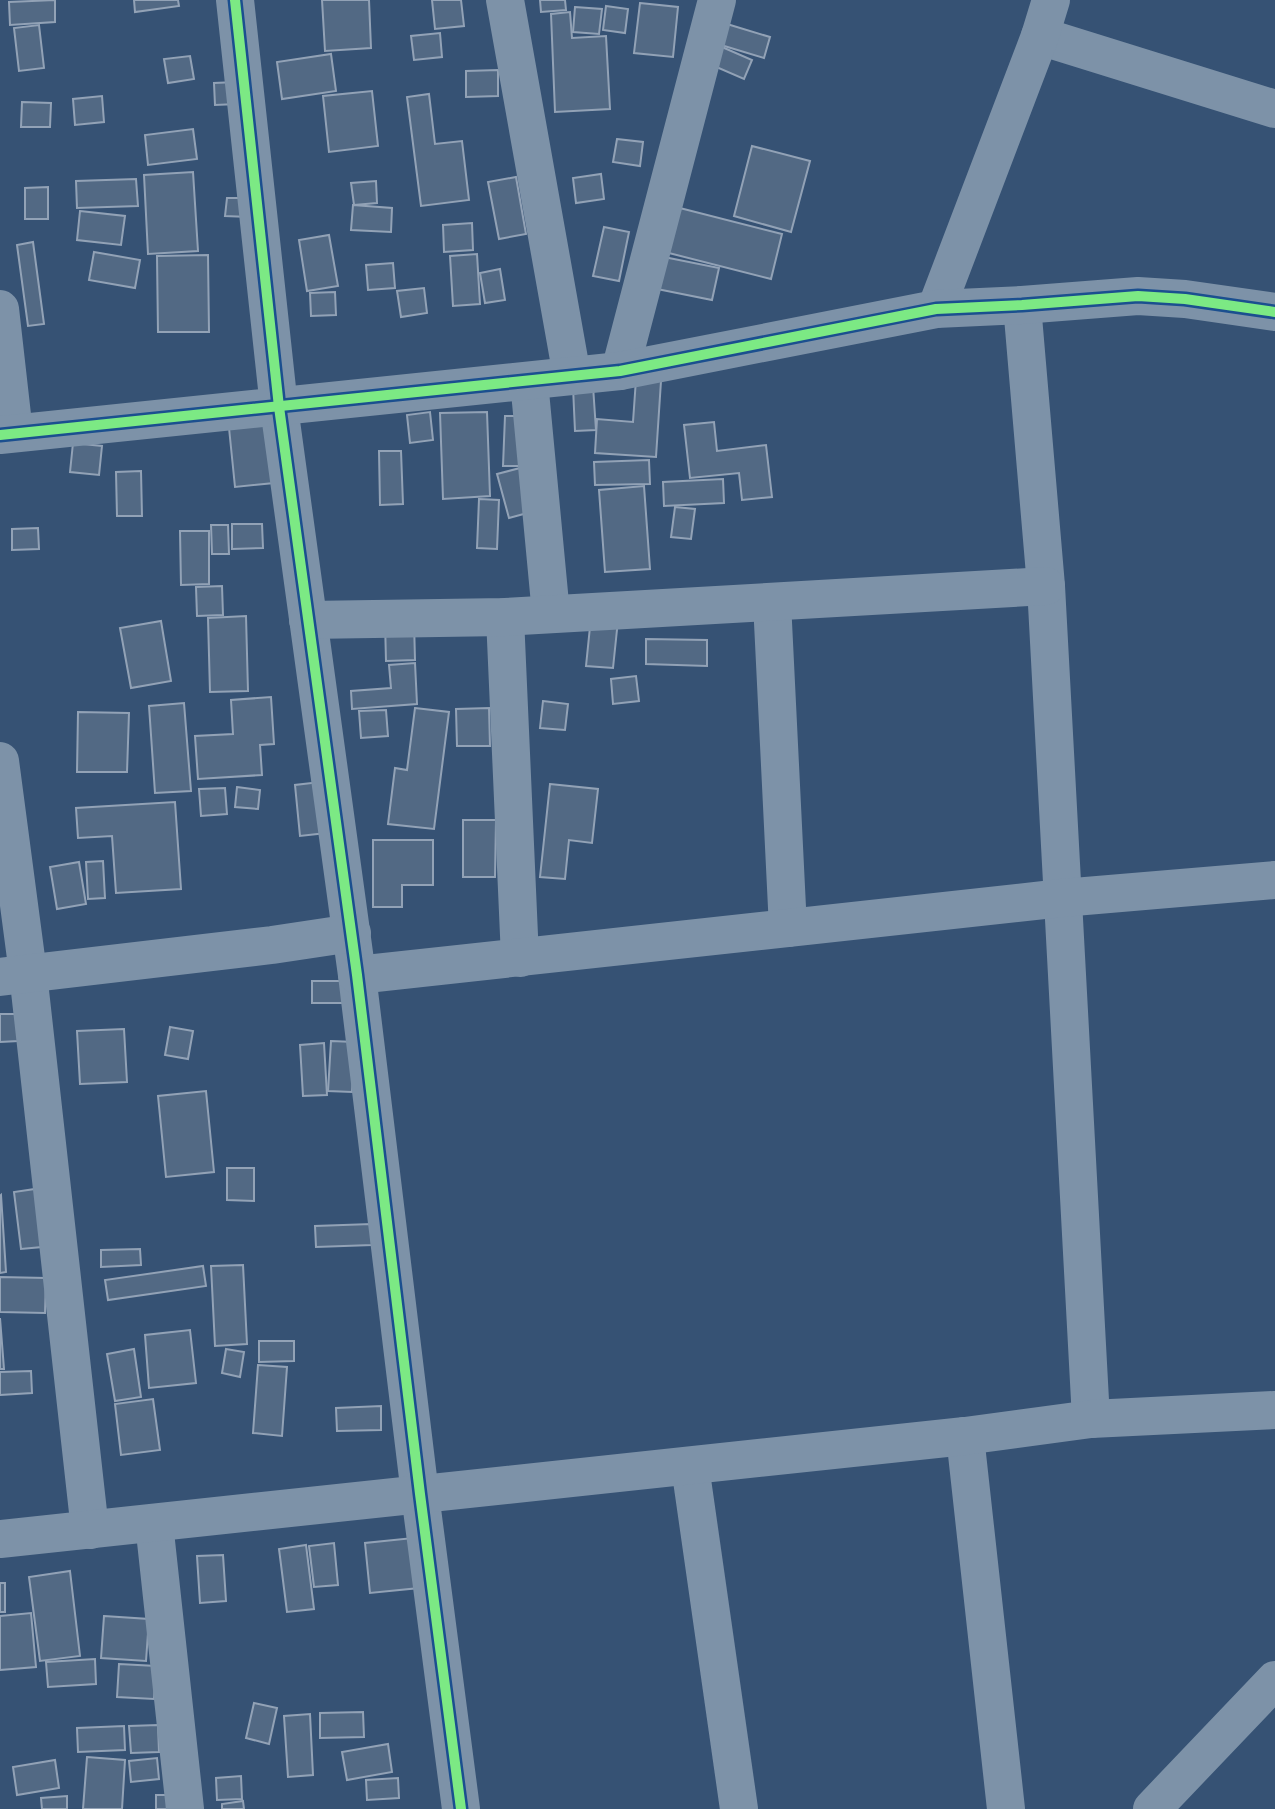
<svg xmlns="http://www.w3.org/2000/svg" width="1275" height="1809" font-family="Cabin,sans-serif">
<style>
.building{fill:#526984;stroke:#92a2b6;stroke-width:2}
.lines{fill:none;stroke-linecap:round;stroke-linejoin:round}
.street{stroke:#7d92a8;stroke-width:38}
.cycleway-casing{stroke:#1b4f8f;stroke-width:15}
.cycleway{stroke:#7ce984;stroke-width:10}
</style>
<rect width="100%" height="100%" fill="#365274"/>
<g class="building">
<polygon points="55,0 55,22 10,25 9,2"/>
<polygon points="134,0 178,0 179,6 135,12"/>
<polygon points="322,0 369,0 371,48 325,51"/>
<polygon points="432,0 461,0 464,26 435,29"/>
<polygon points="540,0 565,0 566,10 541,12"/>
<polygon points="640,3 678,7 673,57 634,53"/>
<polygon points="606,6 628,9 625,33 603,30"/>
<polygon points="575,7 602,9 599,34 573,32"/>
<polygon points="570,12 572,38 606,36 610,109 555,112 551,14"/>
<polygon points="727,24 770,37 764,58 721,45"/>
<polygon points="39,25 44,68 19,71 14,28"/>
<polygon points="440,33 442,57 414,60 411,36"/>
<polygon points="722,47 752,60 744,79 714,66"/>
<polygon points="331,54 336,91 282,99 277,62"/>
<polygon points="190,56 194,79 168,83 164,59"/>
<polygon points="498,70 498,96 466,97 466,71"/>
<polygon points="236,82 237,104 215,105 214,83"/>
<polygon points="372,91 378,146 329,152 323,96"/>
<polygon points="429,94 435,144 462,141 469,200 421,206 407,97"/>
<polygon points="102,96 104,122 75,125 73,99"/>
<polygon points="22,102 51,103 50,127 21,127"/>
<polygon points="193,129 197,159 148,165 145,135"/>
<polygon points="617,139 643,142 640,166 613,162"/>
<polygon points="752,146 810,161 791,232 734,216"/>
<polygon points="193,172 198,251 148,254 144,175"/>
<polygon points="601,174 604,199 576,203 573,178"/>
<polygon points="516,177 526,234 499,239 488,182"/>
<polygon points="136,179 138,206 77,208 76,181"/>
<polygon points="376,181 377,203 354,205 351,183"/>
<polygon points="48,187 48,219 25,219 25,188"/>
<polygon points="227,198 249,198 249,217 225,216"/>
<polygon points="353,205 392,208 391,232 351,230"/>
<polygon points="672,206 782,234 771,279 661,251"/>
<polygon points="80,211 125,216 121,245 77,240"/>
<polygon points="472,223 473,250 444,252 443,225"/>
<polygon points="604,227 629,232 619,281 593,276"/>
<polygon points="329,235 338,286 307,291 299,240"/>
<polygon points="33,242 44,324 28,326 17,245"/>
<polygon points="94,252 140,260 135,288 89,280"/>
<polygon points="477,254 480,304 453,306 450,256"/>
<polygon points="208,255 209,332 158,332 157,256"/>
<polygon points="659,256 719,268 712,300 652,288"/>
<polygon points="393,263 395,288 368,290 366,265"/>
<polygon points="500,269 505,300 485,303 480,273"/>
<polygon points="424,288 427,313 401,317 397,291"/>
<polygon points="335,292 336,315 311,316 310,293"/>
<polygon points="636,379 661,381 656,457 595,453 597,419 633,422"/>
<polygon points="593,386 596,430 575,431 573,387"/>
<polygon points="430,412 433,440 410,443 407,415"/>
<polygon points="487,412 490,496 443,499 440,413"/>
<polygon points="277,413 284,482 235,487 228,418"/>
<polygon points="505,416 521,416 519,466 503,466"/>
<polygon points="714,422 717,451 766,445 772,497 742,500 739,473 690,478 684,425"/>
<polygon points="73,443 102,446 99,475 70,472"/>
<polygon points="379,451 401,451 403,504 380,505"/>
<polygon points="649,460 650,484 595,485 594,462"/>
<polygon points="520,468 531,512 509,518 497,474"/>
<polygon points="141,471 142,516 117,516 116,472"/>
<polygon points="723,479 724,503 664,506 663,482"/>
<polygon points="644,486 650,569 605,572 599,490"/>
<polygon points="479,499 499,500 497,549 477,548"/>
<polygon points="675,507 695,509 691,539 671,537"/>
<polygon points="232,524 262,524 263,548 232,549"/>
<polygon points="211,525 228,525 229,554 212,554"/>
<polygon points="38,528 39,549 12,550 12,529"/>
<polygon points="180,531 209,531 209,584 181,585"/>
<polygon points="222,586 223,615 197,616 196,587"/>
<polygon points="246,616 248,691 210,692 208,618"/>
<polygon points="591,617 618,620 613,668 586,666"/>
<polygon points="161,621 171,681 131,688 120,628"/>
<polygon points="385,622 414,622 415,660 386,661"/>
<polygon points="646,639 707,640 707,666 646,664"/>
<polygon points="415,663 417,704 352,709 351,691 391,688 389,665"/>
<polygon points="636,676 639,701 613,704 611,679"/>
<polygon points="271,697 274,744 260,745 262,775 198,779 195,736 233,734 231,700"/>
<polygon points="543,701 568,704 565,730 540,728"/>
<polygon points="184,703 191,791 155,793 149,706"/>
<polygon points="415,708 449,712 434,829 388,824 395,768 407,770"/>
<polygon points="489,708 490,746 457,746 456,709"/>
<polygon points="386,710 388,736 361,738 359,711"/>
<polygon points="78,712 129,713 127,772 77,772"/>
<polygon points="320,782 326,833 300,836 295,785"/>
<polygon points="550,784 598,789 592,843 569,840 565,879 540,877"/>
<polygon points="237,787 260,790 258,809 235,807"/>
<polygon points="225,788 227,814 201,816 199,789"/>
<polygon points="175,802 181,889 116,893 112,836 78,838 76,808"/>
<polygon points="463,820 496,820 495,877 463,877"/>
<polygon points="373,840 433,840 433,885 402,885 402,907 373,907"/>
<polygon points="103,861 105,898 88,899 86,862"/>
<polygon points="79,862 86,904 57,909 50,867"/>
<rect x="312" y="981" width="33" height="22"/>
<polygon points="0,1014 18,1014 18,1041 0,1042"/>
<polygon points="170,1027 193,1031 188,1059 165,1055"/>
<polygon points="124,1029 127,1082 80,1084 77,1031"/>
<polygon points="331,1041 355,1042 352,1092 328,1091"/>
<polygon points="324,1043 327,1095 303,1096 300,1045"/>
<polygon points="206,1091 214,1172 166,1177 158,1096"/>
<polygon points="227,1168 254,1168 254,1201 227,1200"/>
<polygon points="35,1189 42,1247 21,1249 14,1192"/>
<polygon points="1,1195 6,1272 0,1273 0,1196"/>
<polygon points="371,1224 372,1245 316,1247 315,1226"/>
<polygon points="140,1249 141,1265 101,1267 101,1250"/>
<polygon points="243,1265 247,1344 215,1346 211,1266"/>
<polygon points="203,1266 206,1286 108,1300 105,1280"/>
<polygon points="0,1277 46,1278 45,1313 0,1312"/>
<polygon points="0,1318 4,1369 0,1369"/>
<polygon points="190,1330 196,1383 149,1388 145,1335"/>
<polygon points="259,1341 294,1341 294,1361 259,1362"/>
<polygon points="134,1349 141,1397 115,1401 107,1354"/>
<polygon points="226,1349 244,1352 240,1377 222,1373"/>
<polygon points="258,1365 287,1367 282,1436 253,1433"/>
<polygon points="31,1371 32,1393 0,1395 0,1372"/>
<polygon points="153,1399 160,1450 121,1455 115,1404"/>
<polygon points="381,1406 381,1430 337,1431 336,1408"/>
<polygon points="413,1538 419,1588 370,1593 365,1543"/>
<polygon points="334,1543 338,1585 314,1587 309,1546"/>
<polygon points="306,1545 314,1609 287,1612 279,1549"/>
<polygon points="223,1555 226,1601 200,1603 197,1556"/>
<polygon points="70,1571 80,1656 40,1661 29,1577"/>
<rect x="0" y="1583" width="5" height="29"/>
<polygon points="31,1613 36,1667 0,1670 0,1616"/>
<polygon points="104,1616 149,1619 146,1661 101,1658"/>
<polygon points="95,1659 96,1684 48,1687 46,1662"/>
<polygon points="119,1664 156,1666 154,1699 117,1697"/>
<polygon points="254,1703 277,1708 269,1744 246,1738"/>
<polygon points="363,1712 364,1737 320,1738 320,1713"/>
<polygon points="310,1714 313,1775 288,1777 284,1716"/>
<polygon points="158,1725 159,1752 131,1753 129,1726"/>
<polygon points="124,1726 125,1750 78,1752 77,1728"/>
<polygon points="388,1744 392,1772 347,1780 342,1752"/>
<polygon points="87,1757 125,1760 122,1809 83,1809"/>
<polygon points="157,1758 159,1779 131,1782 129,1761"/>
<polygon points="55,1760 59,1788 17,1795 13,1767"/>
<polygon points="241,1776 242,1799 217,1800 216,1778"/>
<polygon points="398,1778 399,1798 367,1800 366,1780"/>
<polygon points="156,1795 174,1795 175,1809 156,1809"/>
<polygon points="67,1796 67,1809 42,1809 41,1798"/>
<polygon points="243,1801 244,1809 222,1809 222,1804"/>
</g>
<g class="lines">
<g class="street">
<polyline points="235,0 279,407 357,975 420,1494 461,1809"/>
<polyline points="505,0 572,376"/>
<polyline points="1040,36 1275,109"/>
<polyline points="1022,305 1046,586 1091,1419"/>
<polyline points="0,309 14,433"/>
<polyline points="936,309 1040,36 1051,0"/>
<polyline points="620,371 717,0"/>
<polyline points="529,381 551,614"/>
<polyline points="0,435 620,371 936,309 1022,305 1138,296 1185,299 1275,312"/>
<polyline points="772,602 788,928"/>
<polyline points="505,617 520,958"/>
<polyline points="308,620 505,617 1046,586"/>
<polyline points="0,761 28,973 90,1530"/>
<polyline points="357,975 1062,898 1275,880"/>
<polyline points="0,977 272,945 352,933"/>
<polyline points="965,1436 1006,1809"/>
<polyline points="690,1466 739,1809"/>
<polyline points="154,1523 185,1809"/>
<polyline points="0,1539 965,1436 1091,1419 1275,1410"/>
<polyline points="1152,1809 1275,1680"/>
</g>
<g class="cycleway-casing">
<g id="cycleway">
<polyline points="235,0 279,407 357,975 420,1494 461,1809"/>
<polyline points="0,435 620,371 936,309 1022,305 1138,296 1185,299 1275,312"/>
</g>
</g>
<use href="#cycleway" class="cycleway"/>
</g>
</svg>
